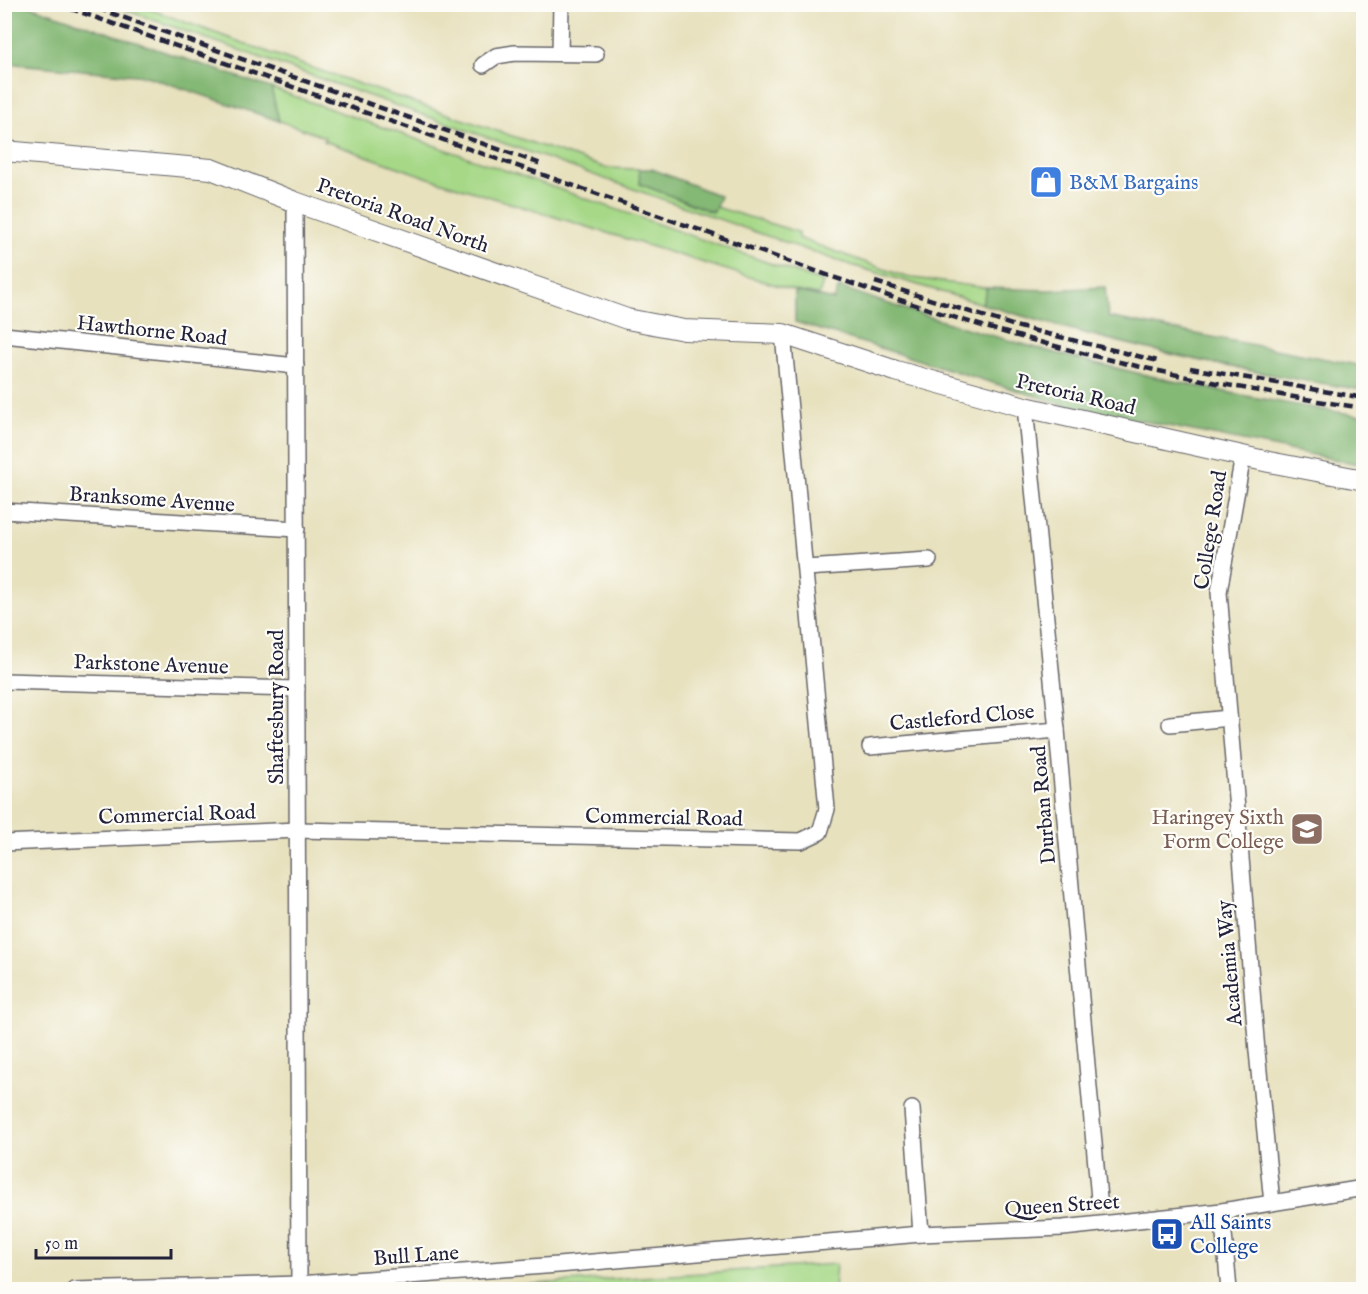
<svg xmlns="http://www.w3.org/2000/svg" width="1368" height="1294" font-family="'IM FELL English',serif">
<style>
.green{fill:#a6d887;stroke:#647d61;stroke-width:1.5}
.forest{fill:#84b874;stroke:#536d58;stroke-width:1.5}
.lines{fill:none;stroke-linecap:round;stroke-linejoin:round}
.minor-casing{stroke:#676569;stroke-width:18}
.tertiary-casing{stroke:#676569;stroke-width:22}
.minor{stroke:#fff;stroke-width:15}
.tertiary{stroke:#fff;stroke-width:20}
.rail{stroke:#22223b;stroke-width:4.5;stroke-dasharray:9 4.5;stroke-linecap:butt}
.labels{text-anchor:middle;stroke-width:4.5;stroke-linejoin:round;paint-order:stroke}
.shop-label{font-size:21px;fill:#366cbe;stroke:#fdfcf7;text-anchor:start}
.street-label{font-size:21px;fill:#22223b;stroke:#fdfcf7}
.education-label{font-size:21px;fill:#785e54;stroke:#fdfcf7;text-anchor:end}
.transit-label{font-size:21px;fill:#164399;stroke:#fdfcf7;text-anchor:start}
</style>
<rect width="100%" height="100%" fill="#fdfcf7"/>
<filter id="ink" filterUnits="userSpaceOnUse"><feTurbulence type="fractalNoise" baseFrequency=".0167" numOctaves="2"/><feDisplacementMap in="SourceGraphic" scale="12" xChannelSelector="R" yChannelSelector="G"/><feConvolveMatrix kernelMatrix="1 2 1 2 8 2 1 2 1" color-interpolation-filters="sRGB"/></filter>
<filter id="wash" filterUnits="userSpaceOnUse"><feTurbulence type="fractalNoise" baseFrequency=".008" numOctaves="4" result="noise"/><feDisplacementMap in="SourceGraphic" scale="24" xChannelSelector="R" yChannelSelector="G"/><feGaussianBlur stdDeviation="1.35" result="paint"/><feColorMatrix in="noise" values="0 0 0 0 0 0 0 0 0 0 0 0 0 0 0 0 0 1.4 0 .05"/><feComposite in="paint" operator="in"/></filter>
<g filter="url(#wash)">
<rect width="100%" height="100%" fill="#e7e1be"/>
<g class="green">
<polygon points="111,5 138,5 304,65 606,168 639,169 640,184 712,212 716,207 798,232 798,238 906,277 987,288 982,304 838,261"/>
<polygon points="271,88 823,282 819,295 795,291 429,178 324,141 325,137 279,121"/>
<polygon points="836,1264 834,1289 463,1289"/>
</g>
<g class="forest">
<polygon points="4,5 27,5 271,88 279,121 146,76 5,63"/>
<polygon points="639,169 652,169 720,196 716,207 712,212 640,184"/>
<path d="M839,287C1010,347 1185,389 1363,416V465L1068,406L795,322V291L834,300Z"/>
<path d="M1105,287L1108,317L1363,366V390C1234,371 1107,342 982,304L987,288L1050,290Z"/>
</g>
</g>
<g filter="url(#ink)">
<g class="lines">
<g class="minor-casing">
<g id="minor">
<polyline points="560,53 561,4"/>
<polyline points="483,65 496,56 515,53 596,54"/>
<polyline points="295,202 299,1284"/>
<polyline points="4,335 296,366"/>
<polyline points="1025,407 1057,730 1099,1199"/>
<polyline points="1243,456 1219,592 1257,1051 1272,1203"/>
<polyline points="4,511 297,529"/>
<polyline points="806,568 929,560"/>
<polyline points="4,681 297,689"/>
<polyline points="1170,724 1229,718"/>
<polyline points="870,747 1057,730"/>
<polyline points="4,843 298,830 801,841 820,832 827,809 783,334"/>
<polyline points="912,1109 921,1234"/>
<polyline points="1222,1211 1229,1290"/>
<polyline points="74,1290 299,1284 558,1265 921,1234 1063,1228 1222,1211 1364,1188"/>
</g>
</g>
<g class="tertiary-casing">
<polyline id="tertiary" points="4,151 211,169 295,202 627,319 684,330 783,334 896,371 1025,407 1269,462 1364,480"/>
</g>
<use href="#minor" class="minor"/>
<use href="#tertiary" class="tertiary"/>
<g class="rail">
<path d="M57,4L853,284C906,302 960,320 1014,335C1129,367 1246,391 1364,408"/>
<polyline points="85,4 541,164"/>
<polyline points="875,282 1015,326 1158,361"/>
<polyline points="1190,368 1364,398"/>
</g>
</g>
</g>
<defs>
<g id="shop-square" transform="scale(1.725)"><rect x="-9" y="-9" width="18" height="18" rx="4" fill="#3f7fe0" stroke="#fdfcf7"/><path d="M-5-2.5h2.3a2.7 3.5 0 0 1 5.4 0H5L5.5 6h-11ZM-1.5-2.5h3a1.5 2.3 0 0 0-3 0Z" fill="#fff"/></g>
<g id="university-square" transform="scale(1.725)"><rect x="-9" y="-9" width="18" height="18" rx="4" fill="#8d6e63" stroke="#fdfcf7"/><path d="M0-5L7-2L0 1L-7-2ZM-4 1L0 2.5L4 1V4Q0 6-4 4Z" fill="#fff"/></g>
<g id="bus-square" transform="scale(1.725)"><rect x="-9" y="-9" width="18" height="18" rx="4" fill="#1a4fb4" stroke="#fdfcf7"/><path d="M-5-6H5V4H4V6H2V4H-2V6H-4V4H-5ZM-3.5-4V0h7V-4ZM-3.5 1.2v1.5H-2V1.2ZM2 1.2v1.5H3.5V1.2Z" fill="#fff"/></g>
</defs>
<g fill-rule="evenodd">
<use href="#shop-square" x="1046" y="182"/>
<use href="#university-square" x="1307" y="829"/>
<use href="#bus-square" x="1167" y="1234"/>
</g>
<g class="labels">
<g class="shop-label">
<text x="1069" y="189">B&amp;M Bargains</text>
</g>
<g class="street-label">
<text transform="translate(403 215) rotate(20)" y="7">Pretoria Road North</text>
<text transform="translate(152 330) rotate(6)" y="7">Hawthorne Road</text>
<text transform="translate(1076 394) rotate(13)" y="7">Pretoria Road</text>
<text transform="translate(152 499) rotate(4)" y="7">Branksome Avenue</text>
<text transform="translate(1210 530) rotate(-81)" y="7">College Road</text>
<text transform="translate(151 664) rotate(2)" y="7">Parkstone Avenue</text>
<text transform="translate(276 707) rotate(-90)" y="7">Shaftesbury Road</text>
<text transform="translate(962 717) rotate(-5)" y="7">Castleford Close</text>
<text transform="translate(1043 805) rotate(-95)" y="7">Durban Road</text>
<text transform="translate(177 814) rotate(-2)" y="7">Commercial Road</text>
<text transform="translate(664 817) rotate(1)" y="7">Commercial Road</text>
<text transform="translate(1229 963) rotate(-95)" y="7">Academia Way</text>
<text transform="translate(1062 1205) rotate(-4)" y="7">Queen Street</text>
<text transform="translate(416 1255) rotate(-4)" y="7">Bull Lane</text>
</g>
<g class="education-label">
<text x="1284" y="824">Haringey Sixth<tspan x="1284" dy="24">Form College</tspan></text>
</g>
<g class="transit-label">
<text x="1190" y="1229">All Saints<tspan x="1190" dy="24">College</tspan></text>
</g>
</g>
<rect width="1368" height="1294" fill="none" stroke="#fdfcf7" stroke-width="24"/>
<path d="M36 1249v9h135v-9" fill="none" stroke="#22223b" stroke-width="3"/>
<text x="45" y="1249" font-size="18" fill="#22223b" stroke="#fdfcf7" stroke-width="4.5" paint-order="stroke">50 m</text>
</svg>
